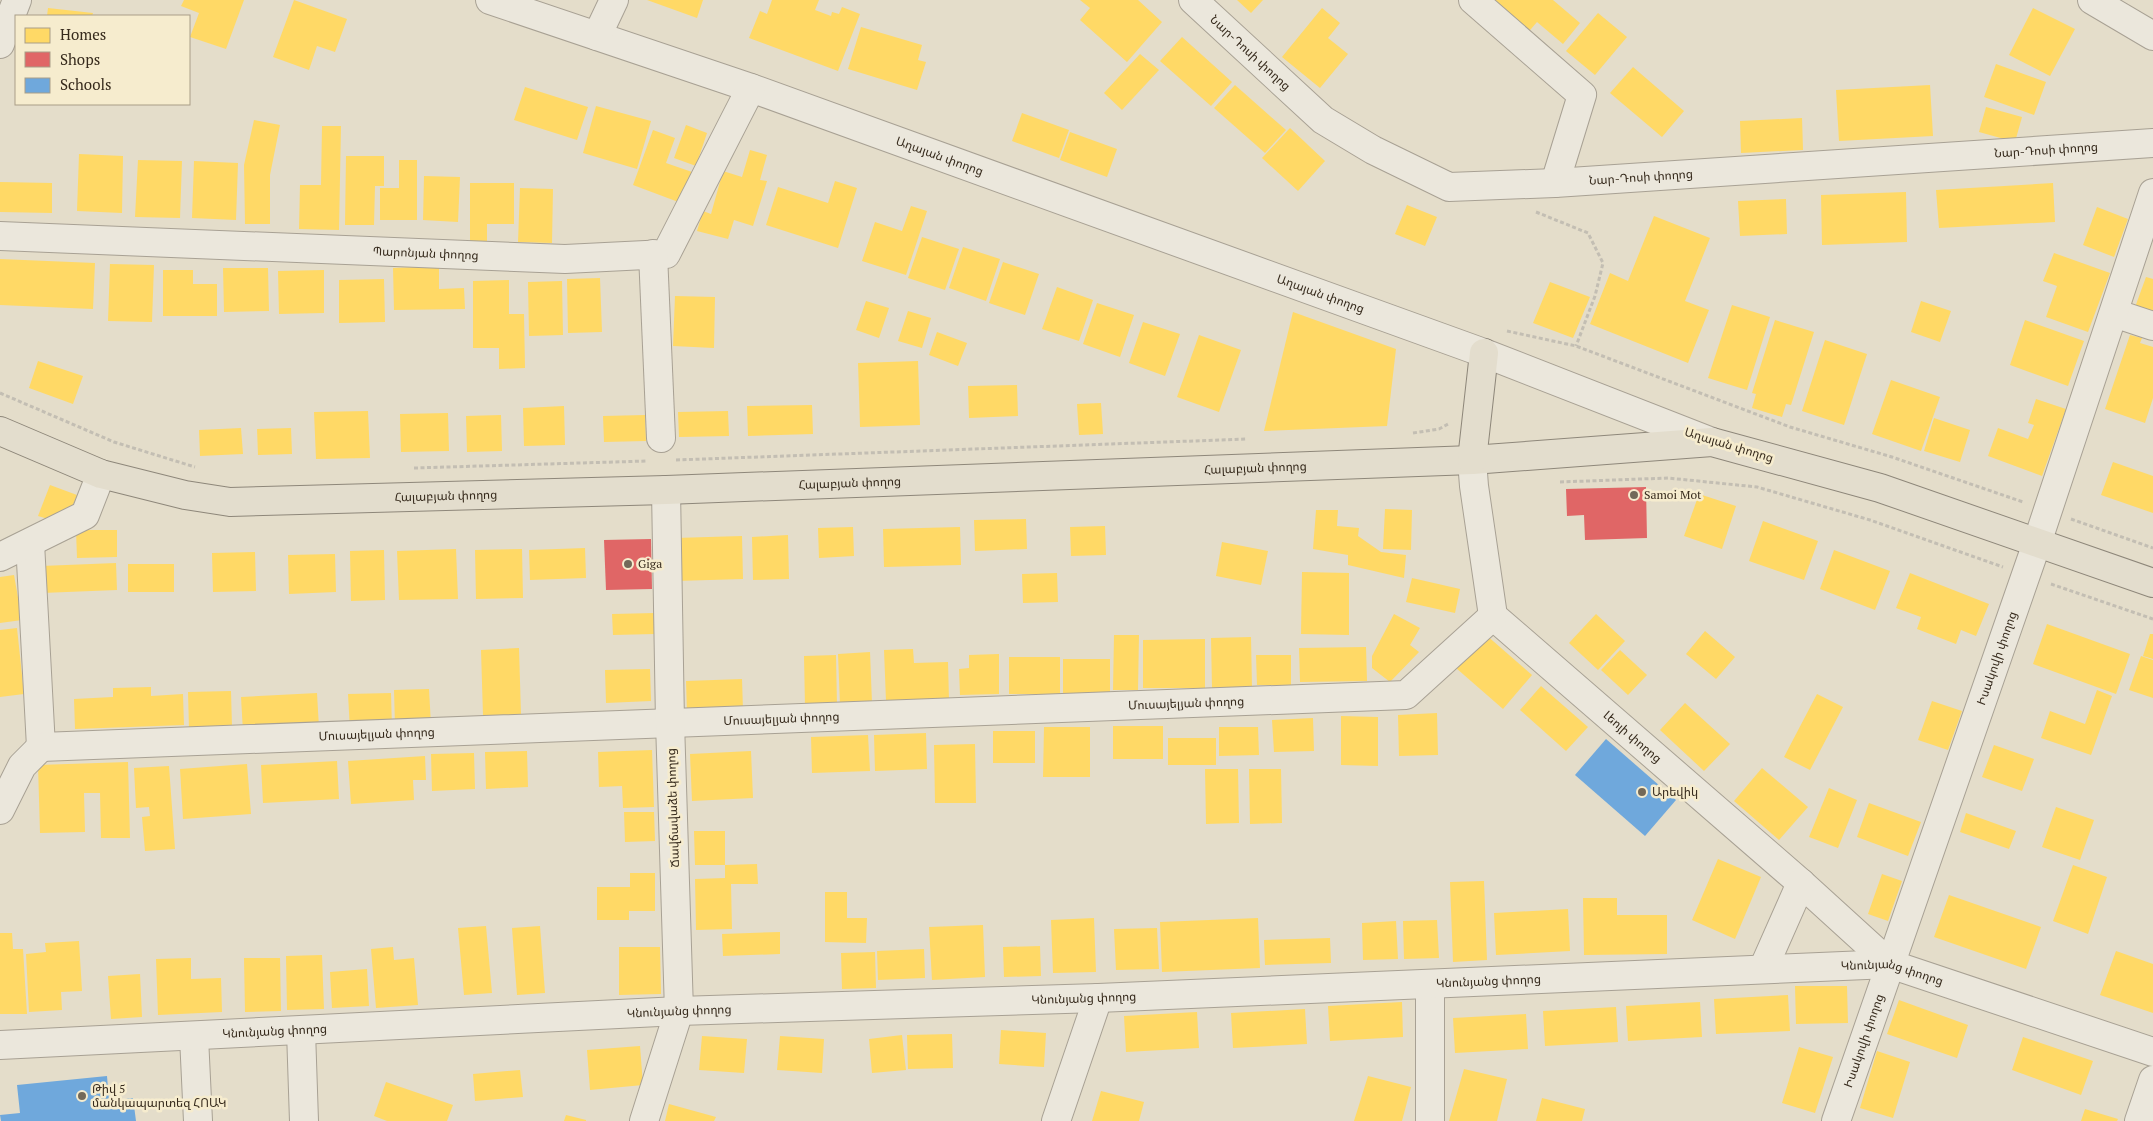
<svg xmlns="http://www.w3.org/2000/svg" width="2153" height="1121" font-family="'PT Serif','Noto Sans Armenian',serif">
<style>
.homes{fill:#ffd966}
.shops{fill:#e06666}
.schools{fill:#6fa8dc}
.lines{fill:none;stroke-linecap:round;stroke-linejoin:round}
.minor-casing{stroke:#a8a194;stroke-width:30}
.major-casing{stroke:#8e877a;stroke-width:30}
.path{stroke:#c3beb3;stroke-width:3;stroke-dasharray:4 2.5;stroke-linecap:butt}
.minor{stroke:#ebe7dc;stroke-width:28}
.major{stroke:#e3ddcd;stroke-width:28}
.poi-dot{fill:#736959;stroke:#f6ecce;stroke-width:2}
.labels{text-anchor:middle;stroke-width:5;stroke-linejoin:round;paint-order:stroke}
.street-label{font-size:12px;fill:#362a1c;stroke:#f6ecce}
.poi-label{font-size:12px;fill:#362a1c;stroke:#f6ecce;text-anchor:start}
</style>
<rect width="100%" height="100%" fill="#e4ddca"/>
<g class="homes">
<polygon points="184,0 244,0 226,49 190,37 199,13 181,6"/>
<polygon points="294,0 347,19 335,52 317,46 309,70 273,57"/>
<polygon points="647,0 703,0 697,18"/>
<polygon points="772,0 819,0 815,10 831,16 832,12 839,14 842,7 860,14 838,71 749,38 760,11 767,14"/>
<polygon points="1080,0 1138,0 1162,22 1127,62 1080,20 1090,8"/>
<polygon points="1237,0 1263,0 1251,13"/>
<polygon points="1486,0 1553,0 1580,23 1563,44 1537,22 1525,36"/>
<polygon points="48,8 93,13 92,16 47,16"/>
<polygon points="1322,8 1340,23 1328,38 1348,54 1320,88 1282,57"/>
<polygon points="2033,8 2075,29 2050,76 2009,55"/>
<polygon points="1598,13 1627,37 1595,75 1566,51"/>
<polygon points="861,27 922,45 918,60 926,62 917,90 848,69"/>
<polygon points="1182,37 1232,82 1211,106 1160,61"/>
<polygon points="1140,54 1159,70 1122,110 1104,93"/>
<polygon points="1996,64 2046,82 2034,115 1984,97"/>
<polygon points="1633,67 1684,111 1662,137 1610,93"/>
<polygon points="1235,85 1286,130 1265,153 1214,108"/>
<polygon points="1930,85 1933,136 1839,141 1836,90"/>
<polygon points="525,87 588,107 577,140 514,120"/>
<polygon points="596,106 651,121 637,169 583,153"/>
<polygon points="1986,107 2022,117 2015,142 1979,132"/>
<polygon points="1022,113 1069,130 1059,158 1012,141"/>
<polygon points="1802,118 1803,150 1741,153 1740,121"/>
<polygon points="254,120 280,125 270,175 270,224 245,224 244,165"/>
<polygon points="686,125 707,133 696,166 674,158"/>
<polygon points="322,126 341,126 339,230 299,229 300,185 321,185"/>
<polygon points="1290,128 1325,161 1298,191 1262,158"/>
<polygon points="653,130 675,138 666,163 692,172 681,203 633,185"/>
<polygon points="1070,132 1117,149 1107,177 1060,160"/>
<polygon points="750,150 767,155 760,180 767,181 753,226 734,220 728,239 697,231 703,211 711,214 723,171 742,177"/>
<polygon points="79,154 123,156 122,213 77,211"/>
<polygon points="346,156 384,156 384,186 375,186 374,225 345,225"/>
<polygon points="138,160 182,161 180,218 135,217"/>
<polygon points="399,160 417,160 417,220 380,220 380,188 399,188"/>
<polygon points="194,161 238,163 236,220 192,218"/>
<polygon points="424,176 460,177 458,222 423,220"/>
<polygon points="835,181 857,188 838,248 766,225 778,187 828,203"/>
<polygon points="0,182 52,183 52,213 0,212"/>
<polygon points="470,183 514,183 514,224 487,224 487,242 470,242"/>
<polygon points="2053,183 2055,222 1939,228 1936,190"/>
<polygon points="520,188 553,189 552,243 518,242"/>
<polygon points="1906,192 1907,242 1822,245 1821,195"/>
<polygon points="1786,199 1787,234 1740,236 1738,201"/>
<polygon points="1407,205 1437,217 1425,246 1395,234"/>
<polygon points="911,206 927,211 906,275 862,261 875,222 902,231"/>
<polygon points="2097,207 2128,219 2114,257 2083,245"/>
<polygon points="1654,216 1710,238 1685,301 1709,310 1688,363 1590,324 1610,273 1628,281"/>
<polygon points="922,237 959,249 945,290 908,278"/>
<polygon points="963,247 1000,259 986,301 949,288"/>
<polygon points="2054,253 2110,273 2088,332 2046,317 2057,286 2043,281"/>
<polygon points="0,259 95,263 93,309 0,305"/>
<polygon points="1003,262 1039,274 1025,315 989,303"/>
<polygon points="110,264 154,265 152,322 108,321"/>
<polygon points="439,266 439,289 464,288 465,309 394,310 393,268"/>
<polygon points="223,268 268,268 269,311 224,312"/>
<polygon points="163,270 193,270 193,284 217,284 217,316 163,316"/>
<polygon points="324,270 324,313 279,314 278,271"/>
<polygon points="2146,277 2153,279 2153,317 2134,310"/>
<polygon points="600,278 602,332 568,333 567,279"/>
<polygon points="384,279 385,322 339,323 339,280"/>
<polygon points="509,280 509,314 524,314 525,368 499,369 499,348 473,348 473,281"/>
<polygon points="562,281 563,335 529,336 528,282"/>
<polygon points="1550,282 1590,297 1573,338 1533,323"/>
<polygon points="1057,287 1093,300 1079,341 1042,329"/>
<polygon points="675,296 715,297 714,348 673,346"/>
<polygon points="866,301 889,308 879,338 856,330"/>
<polygon points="1921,301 1951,311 1940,342 1911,332"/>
<polygon points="1097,303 1134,315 1120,357 1083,344"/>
<polygon points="1732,305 1770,317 1747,390 1708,378"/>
<polygon points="908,311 931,318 922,348 898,341"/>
<polygon points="1293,312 1396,349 1387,426 1264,431"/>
<polygon points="1775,320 1814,332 1791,405 1786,404 1782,417 1752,408 1756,394 1752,393"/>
<polygon points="2025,320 2084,341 2068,386 2010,365"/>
<polygon points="1143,322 1180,334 1165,376 1129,363"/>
<polygon points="937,332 967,343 958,366 929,355"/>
<polygon points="1199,335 1241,350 1219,412 1177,397"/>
<polygon points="2130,335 2142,338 2140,343 2153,347 2153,398 2145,423 2105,409"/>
<polygon points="1825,340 1867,354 1844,425 1802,411"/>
<polygon points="38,361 83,376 73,404 29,388"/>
<polygon points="918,361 920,425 860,427 858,363"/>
<polygon points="1891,380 1940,397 1921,451 1872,434"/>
<polygon points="1017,385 1018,416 969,418 968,386"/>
<polygon points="2036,399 2066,409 2042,476 1988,456 1998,428 2028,439 2034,425 2028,423"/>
<polygon points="1101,403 1103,434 1079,435 1077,404"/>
<polygon points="812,405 813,434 748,436 747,406"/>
<polygon points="564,406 565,445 524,446 523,408"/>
<polygon points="368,411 370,458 316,459 314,412"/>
<polygon points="728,411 729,436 679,437 678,412"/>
<polygon points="448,413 449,451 401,452 400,414"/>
<polygon points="501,415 502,451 467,452 466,416"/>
<polygon points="645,415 646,441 604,442 603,416"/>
<polygon points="1934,418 1970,430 1960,462 1924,451"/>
<polygon points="241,428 243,454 200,456 199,430"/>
<polygon points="291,428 292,454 258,455 257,429"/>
<polygon points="2113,462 2153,476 2153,513 2101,495"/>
<polygon points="50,485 77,495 69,515 48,519 38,516"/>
<polygon points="1699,494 1736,506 1722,549 1684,536"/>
<polygon points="1385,509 1412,510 1411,550 1383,549"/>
<polygon points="1316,510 1338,510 1337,526 1359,528 1358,536 1381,552 1406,555 1404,578 1348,565 1348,555 1313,549"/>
<polygon points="1026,519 1027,549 975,551 974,520"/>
<polygon points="1763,521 1818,541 1804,580 1749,561"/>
<polygon points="1105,526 1106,555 1071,556 1070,527"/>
<polygon points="853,527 854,556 819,558 818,528"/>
<polygon points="960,527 961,565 884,567 883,529"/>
<polygon points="76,530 117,530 117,557 77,558"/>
<polygon points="788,535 789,579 753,580 752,537"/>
<polygon points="742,536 743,579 676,581 675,538"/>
<polygon points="1222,542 1268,551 1261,585 1216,576"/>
<polygon points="585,548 586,578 530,580 529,550"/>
<polygon points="456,549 458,599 399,600 397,551"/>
<polygon points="522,549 523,598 476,599 475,550"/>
<polygon points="384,550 385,600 351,601 350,551"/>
<polygon points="1834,550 1890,571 1875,610 1820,589"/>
<polygon points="255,552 256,591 213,592 212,553"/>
<polygon points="335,554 336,592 289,594 288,555"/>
<polygon points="116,563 117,590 42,593 41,566"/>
<rect x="128" y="564" width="46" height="28"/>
<polygon points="1302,572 1349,573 1349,635 1301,634"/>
<polygon points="1057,573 1058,602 1023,603 1022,574"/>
<polygon points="1910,573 1989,604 1976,636 1961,630 1956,644 1917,629 1921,617 1896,608"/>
<polygon points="14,575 22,620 0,623 0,577"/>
<polygon points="1412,578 1460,589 1455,613 1406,602"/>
<polygon points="655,613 655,634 613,635 612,614"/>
<polygon points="1394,614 1420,628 1410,645 1419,652 1390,682 1372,668 1372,656"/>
<polygon points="1596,614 1625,641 1598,670 1569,643"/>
<polygon points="2047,624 2130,654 2116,694 2033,664"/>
<polygon points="17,628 24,694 0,697 0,630"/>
<polygon points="1705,631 1735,657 1716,679 1686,654"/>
<polygon points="1485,634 1532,675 1503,709 1456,668"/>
<polygon points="2150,634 2153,634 2153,659 2143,656"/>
<polygon points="1114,635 1139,635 1138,690 1113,690"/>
<polygon points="1251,637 1252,687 1212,688 1211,638"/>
<polygon points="1205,639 1205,688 1143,688 1143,640"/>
<polygon points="1366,647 1367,681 1300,682 1299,648"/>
<polygon points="519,648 521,715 483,716 481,650"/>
<polygon points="913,649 914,663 948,662 949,700 886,701 884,650"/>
<polygon points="1620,650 1647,675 1628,695 1601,670"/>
<polygon points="870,652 872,703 840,705 838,654"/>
<polygon points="999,654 999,694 960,695 959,669 969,668 969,655"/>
<polygon points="836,655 837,706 805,707 804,656"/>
<polygon points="1256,655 1291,655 1291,685 1257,685"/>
<polygon points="2141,656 2153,660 2153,698 2129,690"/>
<rect x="1009" y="657" width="51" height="37"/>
<rect x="1063" y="659" width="47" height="34"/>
<polygon points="650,669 651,701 606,703 605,670"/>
<polygon points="742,679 743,710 687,712 686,681"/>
<polygon points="1541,686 1588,727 1566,751 1520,710"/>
<polygon points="151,687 151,696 183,694 184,725 75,729 74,699 113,697 113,688"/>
<polygon points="429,689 431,725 395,726 394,690"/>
<polygon points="2097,690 2112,696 2091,755 2041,738 2050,711 2085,724"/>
<polygon points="231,691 232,727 189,729 188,692"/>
<polygon points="317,693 319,728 243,732 241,697"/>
<polygon points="391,693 392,729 350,730 348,694"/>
<polygon points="1817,694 1843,707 1810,770 1784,757"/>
<polygon points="1932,701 1962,711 1948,750 1918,740"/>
<polygon points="1685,703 1730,744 1704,771 1660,730"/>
<polygon points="1437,713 1438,755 1399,756 1398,715"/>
<polygon points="1341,716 1378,717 1378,766 1341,765"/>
<polygon points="1313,718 1314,751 1274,752 1272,720"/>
<rect x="1113" y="726" width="50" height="33"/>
<polygon points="1044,727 1090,727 1090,777 1043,777"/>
<polygon points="1219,727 1258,727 1259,755 1219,756"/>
<rect x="993" y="731" width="42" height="32"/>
<polygon points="926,733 927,769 875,771 874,735"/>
<polygon points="868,735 870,771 812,773 811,737"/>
<rect x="1168" y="738" width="48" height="27"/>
<polygon points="975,744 976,803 935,803 934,745"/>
<polygon points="1994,745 2034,759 2022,791 1982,777"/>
<polygon points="652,750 654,807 623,808 622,786 599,787 598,752"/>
<polygon points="527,751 528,787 486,789 485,752"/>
<polygon points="751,751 753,798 692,801 690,754"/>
<polygon points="474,753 475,789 432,791 431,754"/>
<polygon points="425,756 426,780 413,780 414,800 351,804 348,761"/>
<polygon points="337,761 339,799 263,803 261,765"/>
<polygon points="128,762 130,838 101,838 100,793 84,793 85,832 40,833 38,765"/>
<polygon points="247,764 251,814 183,819 180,769"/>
<polygon points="169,766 175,849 145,851 142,817 150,816 149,807 136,808 134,768"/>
<polygon points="1762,768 1808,807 1779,840 1734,801"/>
<polygon points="1205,769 1238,769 1239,823 1206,824"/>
<polygon points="1249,769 1281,769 1282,823 1250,824"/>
<polygon points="1829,788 1857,800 1838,848 1809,837"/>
<polygon points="1869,803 1921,822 1908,856 1857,837"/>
<polygon points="2056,807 2094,820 2080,860 2042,847"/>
<polygon points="624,812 654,812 655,841 625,842"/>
<polygon points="1966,813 2016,831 2009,849 1960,832"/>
<polygon points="694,831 725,831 725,865 695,865"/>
<polygon points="1718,859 1761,877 1735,939 1692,920"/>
<polygon points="757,864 758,884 731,884 732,929 696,930 695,879 725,878 725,865"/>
<polygon points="2073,865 2107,877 2088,934 2053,921"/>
<polygon points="630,873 655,873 655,911 629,911 629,920 597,920 597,887 630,887"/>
<polygon points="1882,874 1902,881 1888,921 1868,914"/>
<polygon points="1484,881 1487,960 1453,962 1450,882"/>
<polygon points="825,892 847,892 847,918 867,918 866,943 825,942"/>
<polygon points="1949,895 2041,927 2026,969 1934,937"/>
<polygon points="1583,898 1617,898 1617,915 1667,915 1667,954 1584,955"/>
<polygon points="1568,909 1570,951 1496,955 1494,913"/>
<polygon points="1094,918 1096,972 1053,973 1051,920"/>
<polygon points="1258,918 1260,968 1162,972 1160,922"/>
<polygon points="1437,920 1439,958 1404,959 1403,921"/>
<polygon points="1396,921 1398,959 1363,960 1362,923"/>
<polygon points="983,925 985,977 932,980 929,927"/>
<polygon points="486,926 492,993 464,995 458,928"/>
<polygon points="540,926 545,993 517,995 512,928"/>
<polygon points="1157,928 1159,969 1116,970 1114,929"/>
<polygon points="780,932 780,954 723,956 722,934"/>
<polygon points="0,933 12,933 13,949 23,949 27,1014 0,1014"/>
<polygon points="1330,938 1331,963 1265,965 1264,940"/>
<polygon points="79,941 82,991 61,992 62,1010 29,1012 26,954 46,952 45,943"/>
<polygon points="1040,946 1041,976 1004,977 1003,947"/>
<polygon points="393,947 394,960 414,958 418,1005 376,1008 371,949"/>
<polygon points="619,947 660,947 661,994 619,995"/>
<polygon points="924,949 925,978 878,980 877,951"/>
<polygon points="2116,951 2153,964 2153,1013 2100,995"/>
<polygon points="875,952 876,988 842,989 841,953"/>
<polygon points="322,955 324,1009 287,1010 286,956"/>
<polygon points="191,958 191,979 221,978 222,1012 158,1015 156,959"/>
<polygon points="244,958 280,958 281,1011 245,1012"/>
<polygon points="367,969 369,1006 332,1008 330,972"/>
<polygon points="140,974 142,1017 111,1019 108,976"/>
<polygon points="1795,986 1847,986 1848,1023 1796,1024"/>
<polygon points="1788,995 1790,1031 1716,1034 1714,999"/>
<polygon points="1899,1000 1968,1025 1957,1058 1887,1034"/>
<polygon points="1402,1002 1403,1037 1330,1041 1328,1006"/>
<polygon points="1700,1002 1702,1037 1628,1041 1626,1006"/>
<polygon points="1616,1007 1618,1042 1545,1046 1543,1011"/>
<polygon points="1305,1009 1307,1044 1233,1048 1231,1013"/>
<polygon points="1197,1012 1199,1048 1126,1052 1124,1016"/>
<polygon points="1526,1014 1528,1049 1455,1053 1453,1018"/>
<polygon points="1001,1030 1046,1033 1044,1067 999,1064"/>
<polygon points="952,1034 953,1068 908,1069 907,1035"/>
<polygon points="902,1035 906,1070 872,1073 869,1039"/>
<polygon points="702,1036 747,1039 744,1073 699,1070"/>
<polygon points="780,1036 824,1039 822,1073 777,1070"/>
<polygon points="2023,1037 2093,1061 2081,1095 2012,1070"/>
<polygon points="640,1046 643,1085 590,1090 587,1050"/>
<polygon points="1799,1047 1833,1057 1815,1113 1782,1103"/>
<polygon points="1877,1051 1910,1062 1893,1118 1860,1108"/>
<polygon points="1464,1069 1507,1079 1497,1121 1449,1121"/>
<polygon points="520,1070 523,1097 475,1101 473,1074"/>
<polygon points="1368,1076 1411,1087 1402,1121 1354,1121"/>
<polygon points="386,1082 453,1105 447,1121 387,1121 374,1116"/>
<polygon points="1101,1091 1144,1102 1139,1121 1092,1121"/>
<polygon points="1542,1098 1585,1109 1582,1121 1536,1121"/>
<polygon points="669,1104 716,1117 714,1121 665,1121"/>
<polygon points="2085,1109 2118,1119 2117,1121 2081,1121"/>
<polygon points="566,1115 586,1120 586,1121 564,1121"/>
</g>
<g class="shops">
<polygon points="1646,487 1647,538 1585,540 1584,515 1567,516 1566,489"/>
<polygon points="651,539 652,589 606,590 604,540"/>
</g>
<g class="schools">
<polygon points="1606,739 1676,800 1645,836 1575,775"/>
<polygon points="107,1076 109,1101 133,1098 136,1121 1,1121 0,1115 20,1113 17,1085"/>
</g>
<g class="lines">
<g class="minor-casing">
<g id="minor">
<path id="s1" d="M490,0L751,88L1484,353L1712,442"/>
<path id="s2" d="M1193,0L1323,120L1373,150L1449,187L1555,183L2153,143"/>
<polyline points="1473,0 1582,95 1555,183"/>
<polyline points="2092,0 2153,36"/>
<polyline points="597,36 614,0"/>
<polyline points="0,44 17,0"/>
<path id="s3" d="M0,236L565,259L666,254L751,88"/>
<polyline points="653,254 661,438"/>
<polyline points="2114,313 2153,326"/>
<path id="s4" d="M1472,460L1474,486L1493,616L1801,883L1890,964"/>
<polyline points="30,543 41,747"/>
<polyline points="0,557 85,515 101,474"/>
<path id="s5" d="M41,747L1406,695L1493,616"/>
<polyline points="0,810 22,766 41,747"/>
<polyline points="1763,969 1801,883"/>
<polyline points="1430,984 1430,1121"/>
<polyline points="301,1031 304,1121"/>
<polyline points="194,1037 198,1121"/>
<path id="s6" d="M0,1045L679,1011L1098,998L1890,964L2153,1052"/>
<polyline points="644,1121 679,1011 670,722 666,490"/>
<polyline points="1056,1121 1098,998"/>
<path id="s7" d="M1836,1121L2037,543L2153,193"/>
<polyline points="2139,1121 2153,1080"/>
</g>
</g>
<g class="major-casing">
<g id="major">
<path id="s8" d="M0,431L101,474L185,495L230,502L666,490L1472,460L1712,442L1880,488L2153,583"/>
<polyline points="1472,460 1484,353"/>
</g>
</g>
<g class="path">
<polyline points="1536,212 1588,233 1603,263 1595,296 1576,346"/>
<polyline points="1507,331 1576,346 1790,427 1892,457 2023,502"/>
<polyline points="0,393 114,442 195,467"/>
<polyline points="1413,433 1439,429 1450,423"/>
<polyline points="676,460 1247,439"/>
<polyline points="414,468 647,461"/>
<polyline points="1560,482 1668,478 1757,487 1870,520 2003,567"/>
<polyline points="2071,519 2153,548"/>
<polyline points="2051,584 2153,619"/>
</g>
<use href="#minor" class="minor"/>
<use href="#major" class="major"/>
</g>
<g class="poi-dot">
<circle cx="1634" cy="495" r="5"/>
<circle cx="628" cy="564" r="5"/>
<circle cx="1642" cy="792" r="5"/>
<circle cx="82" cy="1096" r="5"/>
</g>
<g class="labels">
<g class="street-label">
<text dy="4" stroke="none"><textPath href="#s2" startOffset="78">Նար-Դոսի փողոց</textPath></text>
<text dy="4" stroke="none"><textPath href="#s2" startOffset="918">Նար-Դոսի փողոց</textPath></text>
<text dy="4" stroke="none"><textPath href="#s1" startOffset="476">Աղայան փողոց</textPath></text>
<text dy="4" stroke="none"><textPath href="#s2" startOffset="512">Նար-Դոսի փողոց</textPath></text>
<text dy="4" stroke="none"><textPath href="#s3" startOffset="426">Պարոնյան փողոց</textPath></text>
<text dy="4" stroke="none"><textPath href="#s1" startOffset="881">Աղայան փողոց</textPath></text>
<text transform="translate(1729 445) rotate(17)" y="4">Աղայան փողոց</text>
<text dy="4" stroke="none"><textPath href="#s8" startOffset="1268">Հալաբյան փողոց</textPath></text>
<text dy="4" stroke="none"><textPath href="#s8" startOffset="862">Հալաբյան փողոց</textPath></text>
<text dy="4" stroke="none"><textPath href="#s8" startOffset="458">Հալաբյան փողոց</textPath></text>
<text dy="4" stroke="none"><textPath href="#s7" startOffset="490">Իսակովի փողոց</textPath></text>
<text dy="4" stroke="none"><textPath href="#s5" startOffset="1146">Մուսայելյան փողոց</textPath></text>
<text dy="4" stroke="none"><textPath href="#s5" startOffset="741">Մուսայելյան փողոց</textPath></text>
<text dy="4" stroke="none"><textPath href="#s5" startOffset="336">Մուսայելյան փողոց</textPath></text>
<text dy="4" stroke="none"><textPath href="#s4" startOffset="342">Լեոյի փողոց</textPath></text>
<text transform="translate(673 808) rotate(-92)" y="4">Ճավճավաձե փողոց</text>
<text dy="4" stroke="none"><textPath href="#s6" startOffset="1895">Կնունյանց փողոց</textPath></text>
<text dy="4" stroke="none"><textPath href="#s6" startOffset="1490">Կնունյանց փողոց</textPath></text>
<text dy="4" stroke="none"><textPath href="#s6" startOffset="1085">Կնունյանց փողոց</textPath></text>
<text dy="4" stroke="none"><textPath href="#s6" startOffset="680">Կնունյանց փողոց</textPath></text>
<text dy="4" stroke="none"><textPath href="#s6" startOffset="275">Կնունյանց փողոց</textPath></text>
<text dy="4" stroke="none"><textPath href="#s7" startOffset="85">Իսակովի փողոց</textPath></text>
</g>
<g class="poi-label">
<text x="1644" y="499">Samoi Mot</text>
<text x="638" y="568">Giga</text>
<text x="1652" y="796">Արեվիկ</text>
<text x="92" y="1093">Թիվ 5<tspan x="92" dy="14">մանկապարտեզ ՀՈԱԿ</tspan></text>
</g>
</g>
<rect x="15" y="15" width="175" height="90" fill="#f6ecce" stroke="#a99e87"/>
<rect x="25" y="28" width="25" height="15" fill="#ffd966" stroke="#a99e87"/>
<text x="60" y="40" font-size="15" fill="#362a1c">Homes</text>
<rect x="25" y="52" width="25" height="15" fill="#e06666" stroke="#a99e87"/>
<text x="60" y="65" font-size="15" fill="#362a1c">Shops</text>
<rect x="25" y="78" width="25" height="15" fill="#6fa8dc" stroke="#a99e87"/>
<text x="60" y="90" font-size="15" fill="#362a1c">Schools</text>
</svg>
